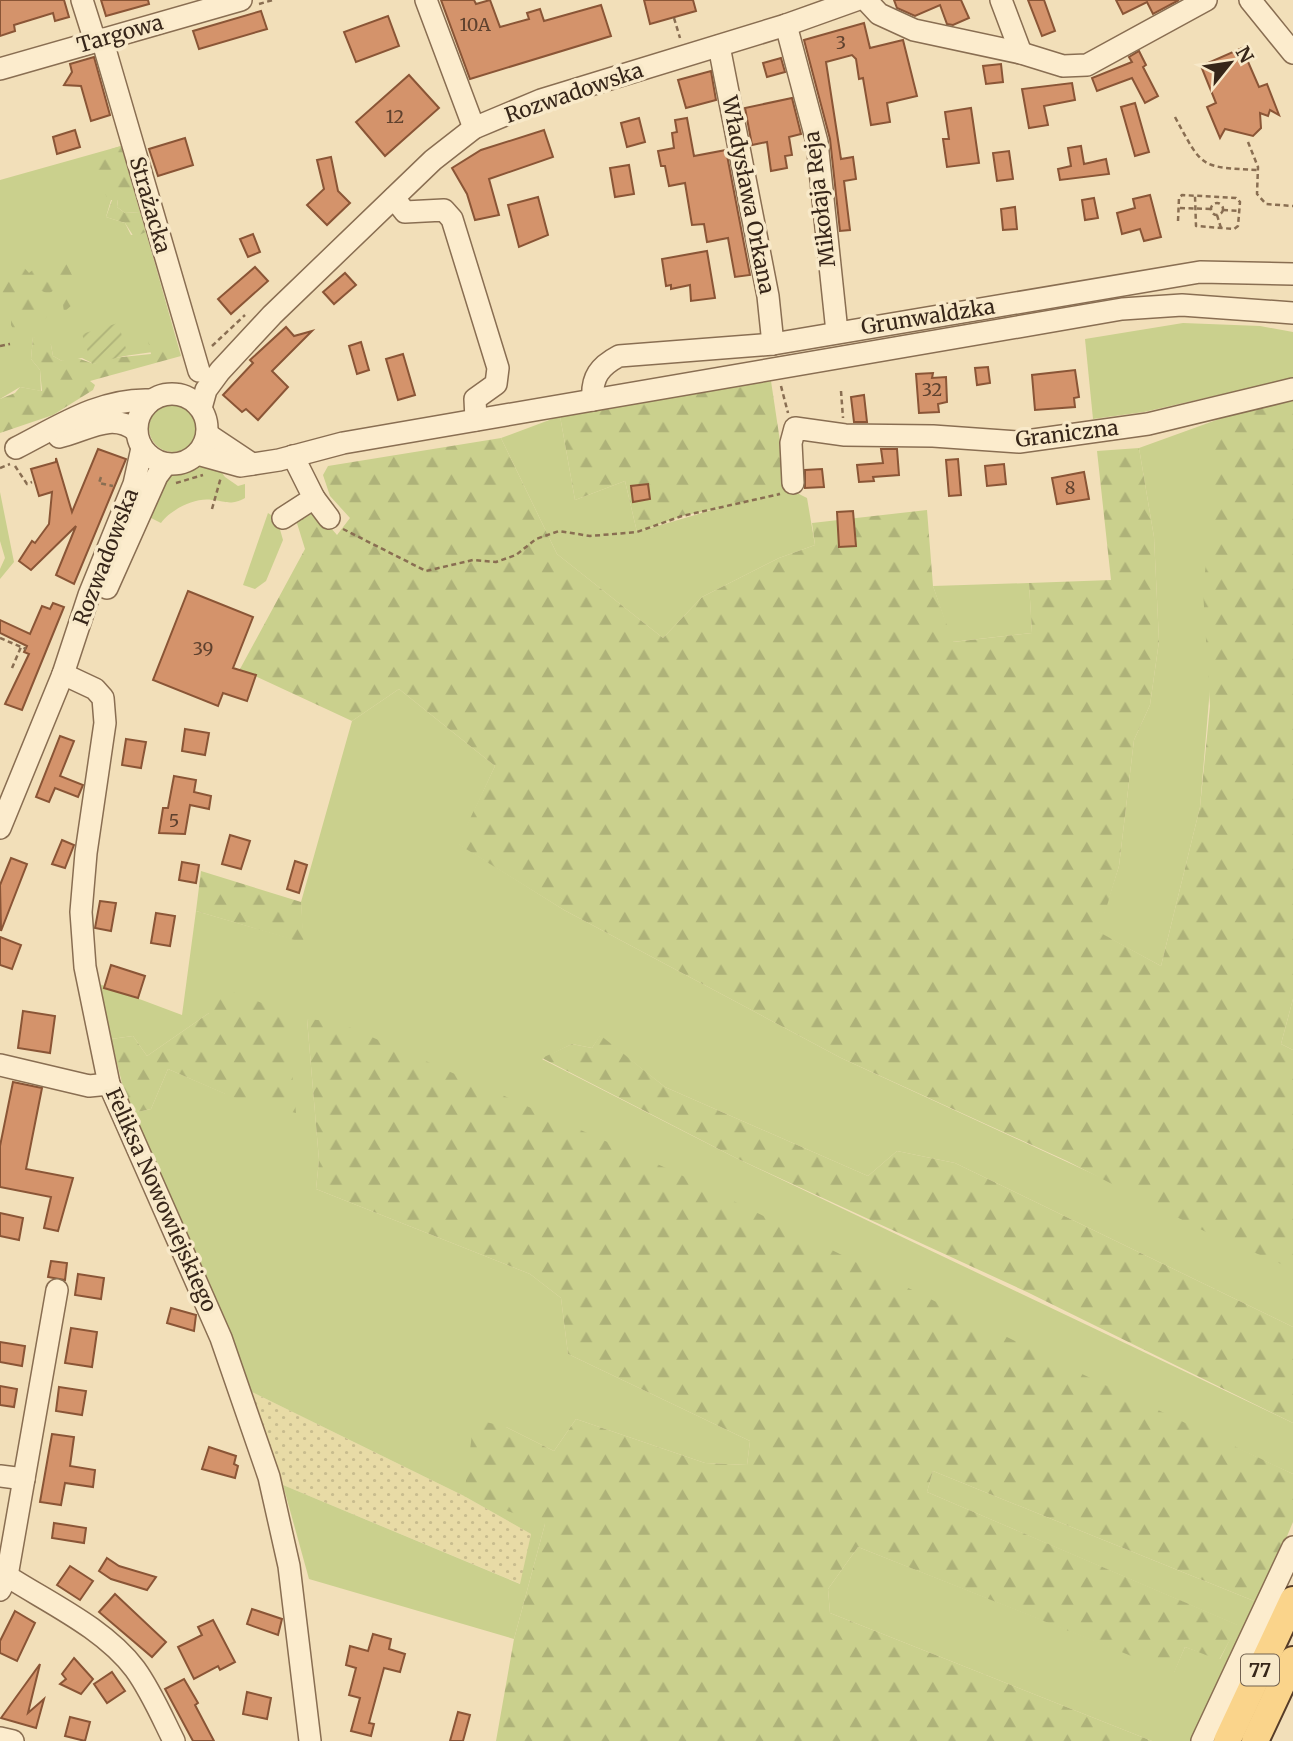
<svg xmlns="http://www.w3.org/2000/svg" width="1293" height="1741" font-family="Merriweather,serif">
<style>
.farmland{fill:url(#farmland-dots)}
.grass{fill:#cad08d}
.forest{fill:url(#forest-firs)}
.garden{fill:url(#garden-furrows)}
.building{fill:#d4936b;stroke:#8a5536;stroke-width:2}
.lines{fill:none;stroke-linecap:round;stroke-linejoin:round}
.minor-casing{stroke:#896e52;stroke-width:24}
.major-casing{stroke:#563c28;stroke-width:30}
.path{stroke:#896e52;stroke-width:2.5;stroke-dasharray:5 3.5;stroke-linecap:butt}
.minor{stroke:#fceccd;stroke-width:21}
.major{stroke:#fad48b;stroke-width:26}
.labels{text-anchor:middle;stroke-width:7;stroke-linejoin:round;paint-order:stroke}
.number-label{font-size:18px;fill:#5e412e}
.shield{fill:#f8e9c9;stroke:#71604e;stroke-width:2}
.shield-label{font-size:19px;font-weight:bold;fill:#372619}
.street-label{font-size:21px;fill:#372619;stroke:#f8e9c9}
</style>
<defs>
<pattern id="farmland-dots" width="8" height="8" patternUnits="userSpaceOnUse" patternTransform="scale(1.75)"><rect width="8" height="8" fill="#e8dba6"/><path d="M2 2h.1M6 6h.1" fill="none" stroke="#c8bc8e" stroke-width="1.8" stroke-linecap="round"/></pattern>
<pattern id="forest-firs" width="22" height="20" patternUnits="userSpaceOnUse" patternTransform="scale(1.75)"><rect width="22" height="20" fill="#cad08d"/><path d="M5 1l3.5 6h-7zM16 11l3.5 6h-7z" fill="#aeb279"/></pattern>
<pattern id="garden-furrows" width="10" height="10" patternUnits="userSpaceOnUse" patternTransform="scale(1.75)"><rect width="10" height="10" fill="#cad08d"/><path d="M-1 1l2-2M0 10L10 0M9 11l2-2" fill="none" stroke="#aeb279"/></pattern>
</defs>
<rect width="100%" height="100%" fill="#f2dfb9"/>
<polygon class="farmland" points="252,1392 464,1496 531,1534 521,1584 283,1485"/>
<g class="grass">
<polygon points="121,146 140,212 125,213 117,207 118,200 111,200 106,217 125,223 131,235 146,232 181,356 174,349 103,359 94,364 82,358 62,361 53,356 51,345 33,337 31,359 40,370 41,391 20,387 0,399 0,180"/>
<polygon points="1183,323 1260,326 1293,332 1293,378 1144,412 1093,419 1085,339"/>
<circle cx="173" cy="428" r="24"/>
<polygon points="1233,414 1200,807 1161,966 1098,932 1119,866 1134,740 1150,705 1159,641 1154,537 1139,448"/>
<polygon points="560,416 575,500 625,481 637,532 787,488 807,498 815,545 779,558 702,597 663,638 557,554 501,438"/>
<path d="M200,463L217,466L225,477L238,486L245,484V498C230,506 226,501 212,500C195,497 170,510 161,523L149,517L168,475Z"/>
<polygon points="0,492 14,562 0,579 0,569 5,558 0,541"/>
<polygon points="268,513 277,519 283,540 266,581 255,589 243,585"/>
<polygon points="1029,583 1032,633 952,642 933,586"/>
<polygon points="399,689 495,766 459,844 564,910 841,1058 1293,1266 1293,1327 955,1163 897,1151 868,1176 665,1087 600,1036 592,1048 572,1044 542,1059 736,1158 1293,1423 1293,1474 307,1019 319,1160 316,1189 530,1274 561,1298 568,1354 750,1441 747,1465 705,1463 576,1419 554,1451 506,1427 545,1524 514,1639 309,1579 283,1485 520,1584 531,1534 464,1496 252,1392 208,1280 156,1171 133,1113 151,1109 168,1069 226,1094 209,1013 147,1056 133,1036 111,1039 86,979 182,1015 196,911 303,942 301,902 352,721"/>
<polygon points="1293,999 1293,1050 1281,1044"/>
<polygon points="933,1471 1259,1603 1193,1741 1152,1741 830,1613 828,1589 858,1547 1174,1672 1185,1647 1220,1659 1237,1625 927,1492"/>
</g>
<g class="forest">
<polygon points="121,146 133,189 120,190 107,197 86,162 98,157 107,159 111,149"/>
<polygon points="118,199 117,207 125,213 140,212 146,232 134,237 125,223 106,217 112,200"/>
<polygon points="61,253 72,275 71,285 81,297 64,312 63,305 58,298 59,287 48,294 40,290 35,291 38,300 56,299 60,312 56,317 50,313 43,321 35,322 29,333 16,334 11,325 11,318 0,303 2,266 19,262 29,273 36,267 45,273 52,269 53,260"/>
<polygon points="147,336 172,342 181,356 90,381 95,385 93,390 53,415 0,433 0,399 15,393 20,387 42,391 40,370 31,359 33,337 45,338 51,345 53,356 62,361 72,356 94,364 103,359 151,354"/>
<polygon points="771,381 787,488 782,494 682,516 637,532 625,481 575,500 560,416"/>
<polygon points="1293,401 1293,999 1281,1044 1293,1050 1293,1269 1206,1232 1067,1161 841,1058 564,910 458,844 495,766 399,689 352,721 240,669 305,549 296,520 313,507 337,535 350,518 330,496 323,475 328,466 501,438 557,554 663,638 702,597 779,558 815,545 812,523 927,510 933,586 953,642 1032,633 1029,583 1111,580 1097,451 1139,448 1154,537 1159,641 1150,705 1134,740 1119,866 1099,932 1161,966 1200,807 1210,706 1203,590 1213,501 1212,448 1219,430 1233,414"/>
<polygon points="201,871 301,902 304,943 196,911"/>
<polygon points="219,987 286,1012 296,1113 232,1097 168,1069 151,1109 133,1113 123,1087 111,1039 133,1036 147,1056 209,1013"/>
<polygon points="307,1019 338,1022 675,1172 1063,1365 1293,1474 1293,1522 1259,1603 933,1471 927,1492 1238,1625 1219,1660 1185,1647 1174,1673 858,1547 828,1589 830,1613 1152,1741 496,1741 514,1639 545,1524 464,1496 474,1419 506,1427 554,1451 576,1419 705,1463 747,1465 750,1441 568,1354 561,1298 530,1274 316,1189 319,1160"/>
<polygon points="600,1035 665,1087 868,1176 897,1151 955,1163 1293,1327 1293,1423 1027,1292 736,1158 542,1058 572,1044 592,1048"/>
</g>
<polygon class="garden" points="118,323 128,355 92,364 82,334"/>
<g class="building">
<polygon points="0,0 64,0 69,17 55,21 53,13 14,25 15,31 0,36"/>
<polygon points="101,0 148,0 149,4 106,16"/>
<polygon points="441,0 474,0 476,4 490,0 500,27 529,19 527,13 540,9 544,21 601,5 611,36 470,79"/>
<polygon points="644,0 693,0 696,11 650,24"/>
<polygon points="894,0 961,0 969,18 953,25 947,24 940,5 915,16 897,8"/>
<polygon points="1028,0 1044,0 1055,31 1042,36"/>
<polygon points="1116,0 1179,0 1153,14 1147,2 1123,14"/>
<polygon points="261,11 267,29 199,49 193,31"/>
<polygon points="388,16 399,46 356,62 344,32"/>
<polygon points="864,23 870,48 903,40 917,96 887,103 890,122 871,125 863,78 859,79 856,59 852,55 826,62 841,159 853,157 856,179 844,181 850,230 840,231 830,139 804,40"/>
<polygon points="1242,48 1259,87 1267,84 1279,115 1270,110 1268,116 1260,113 1261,128 1253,136 1225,129 1220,138 1207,107 1216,103 1201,66"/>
<polygon points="1139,51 1146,65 1143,67 1158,96 1145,103 1132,78 1097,91 1092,78 1132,62 1129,57"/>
<polygon points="94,57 110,115 91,121 81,86 64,85 72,72 70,64"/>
<polygon points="781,58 785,72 767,77 763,63"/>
<polygon points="1001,64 1003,82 986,84 983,66"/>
<polygon points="711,71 716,100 686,108 678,80"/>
<polygon points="409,75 439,108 385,156 356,122"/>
<polygon points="1072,83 1075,100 1044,106 1048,125 1029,128 1022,89"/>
<polygon points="792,98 801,134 789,137 792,155 785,156 787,168 771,171 767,142 752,145 745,108"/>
<polygon points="1135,103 1149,152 1135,156 1121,107"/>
<polygon points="971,108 979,163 947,167 943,139 949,139 945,112"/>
<polygon points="639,118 645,142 627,147 621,123"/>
<polygon points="687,118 694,156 726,150 750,275 735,277 728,238 707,242 704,224 692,225 685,183 669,186 665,166 661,166 658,151 674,148 672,133 677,132 675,120"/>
<polygon points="75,130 80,147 57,154 53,137"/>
<polygon points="544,130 553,157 489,179 499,215 475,220 467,194 452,168 481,150"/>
<polygon points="185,138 193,165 158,176 149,149"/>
<polygon points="1081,146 1084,164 1106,159 1109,174 1060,180 1058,169 1071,166 1068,148"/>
<polygon points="1009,151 1013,179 997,181 993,153"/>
<polygon points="331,157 338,191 350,203 327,225 307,205 324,189 317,160"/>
<polygon points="629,165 634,194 615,197 610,168"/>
<polygon points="1150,195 1161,237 1144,241 1140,229 1122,234 1117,213 1135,208 1133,199"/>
<polygon points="538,197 548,235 519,247 508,205"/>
<polygon points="1094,198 1098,218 1085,220 1082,200"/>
<polygon points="1015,207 1017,229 1003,230 1001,209"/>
<polygon points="253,234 260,252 248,257 240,239"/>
<polygon points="707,251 715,298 691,301 690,285 671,289 671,285 666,286 662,259"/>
<polygon points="255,267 268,281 231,314 218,299"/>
<polygon points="345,273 356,285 334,304 323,292"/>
<polygon points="286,327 294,336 312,331 272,371 288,387 258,420 246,409 242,412 223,395 253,363 250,360"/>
<polygon points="361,342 369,370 357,374 349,346"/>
<polygon points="403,354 415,395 398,400 386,359"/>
<polygon points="988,367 990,383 977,385 975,368"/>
<polygon points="1075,370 1079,397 1074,398 1075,407 1035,410 1032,375"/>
<polygon points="933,373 932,378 946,377 947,402 938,404 939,412 919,413 916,374"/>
<polygon points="864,395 867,422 854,422 851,397"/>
<polygon points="98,449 126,459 74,584 56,575 76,526 31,570 19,561 32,541 35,543 49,524 52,492 39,496 31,469 56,462 56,458 72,512"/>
<polygon points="881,449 897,449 899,475 873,477 874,481 859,482 857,465 883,463"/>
<polygon points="958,459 961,495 949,496 946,460"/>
<polygon points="1004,464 1006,484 987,486 985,466"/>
<polygon points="822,469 824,487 805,488 805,470"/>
<polygon points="1084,472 1089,499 1057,504 1052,478"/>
<polygon points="648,484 650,499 633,502 631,486"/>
<polygon points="853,511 856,546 839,547 837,512"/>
<polygon points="188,591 253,617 233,668 256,675 247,701 223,693 218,706 153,680"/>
<polygon points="53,603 64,607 22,710 5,704 29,654 24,652 27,646 0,633 0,620 30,634 42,606 50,609"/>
<polygon points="185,729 209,733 205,755 182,751"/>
<polygon points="60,736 74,741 60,776 83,785 78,797 55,788 49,802 36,797"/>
<polygon points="126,739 146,742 141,768 122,765"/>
<polygon points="174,776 196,780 194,792 211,796 209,809 190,805 185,834 159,833 163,808 168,808"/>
<polygon points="230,835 250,841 241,869 222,864"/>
<polygon points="62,840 74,845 65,868 52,864"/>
<polygon points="11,858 27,864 1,931 0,885"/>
<polygon points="295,861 307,865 299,893 287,889"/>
<polygon points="182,862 199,865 196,883 179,880"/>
<polygon points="100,901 116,903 111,931 95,928"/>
<polygon points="156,913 175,916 170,946 151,943"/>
<polygon points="0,937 21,945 12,969 0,965"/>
<polygon points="111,965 145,976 138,998 104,988"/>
<polygon points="23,1011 55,1016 50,1053 18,1048"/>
<polygon points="13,1082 42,1088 26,1169 73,1178 58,1231 44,1228 51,1197 0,1187 0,1146"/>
<polygon points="0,1213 23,1218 19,1240 0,1236"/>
<polygon points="51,1261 67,1263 65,1280 48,1277"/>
<polygon points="78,1274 104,1278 101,1299 75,1295"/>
<polygon points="171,1308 196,1315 194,1331 167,1323"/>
<polygon points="71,1328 97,1332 92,1367 65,1363"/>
<polygon points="0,1342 25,1346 22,1366 0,1362"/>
<polygon points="0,1386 17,1389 14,1407 0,1405"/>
<polygon points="59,1387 86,1391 82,1415 56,1411"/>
<polygon points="52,1434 74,1437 70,1466 95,1470 93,1487 65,1483 61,1505 40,1502"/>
<polygon points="209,1447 236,1456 234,1464 238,1466 235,1478 202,1469"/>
<polygon points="54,1523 86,1528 84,1543 52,1538"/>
<polygon points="107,1558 119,1566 156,1577 147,1590 111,1579 99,1571"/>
<polygon points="70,1566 93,1581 80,1600 57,1585"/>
<polygon points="115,1594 166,1642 152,1657 99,1612"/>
<polygon points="252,1609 282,1619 278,1635 247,1624"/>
<polygon points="15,1611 35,1623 17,1661 0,1653 0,1641"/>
<polygon points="213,1620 235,1662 220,1670 218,1666 194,1679 178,1647 202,1635 198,1627"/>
<polygon points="373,1634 391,1639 389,1649 405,1654 400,1672 384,1668 369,1723 374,1724 371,1736 351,1731 360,1698 349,1695 356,1668 346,1665 350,1646 368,1651"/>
<polygon points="74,1658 93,1679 81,1694 60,1684 66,1679 62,1674"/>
<polygon points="40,1664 28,1713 44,1699 36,1728 1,1718"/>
<polygon points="112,1672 125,1691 107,1703 94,1684"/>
<polygon points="184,1679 198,1703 195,1705 214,1741 193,1741 165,1689"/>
<polygon points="247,1692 271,1698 267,1719 243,1714"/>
<polygon points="458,1712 470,1715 463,1741 450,1741"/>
<polygon points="70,1717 90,1722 85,1741 65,1736"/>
</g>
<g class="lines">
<g class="minor-casing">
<g id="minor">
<polyline points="82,0 95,41"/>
<polyline points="426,0 474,128"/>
<polyline points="866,0 879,14 914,30 1021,53 1063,66 1087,65 1206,0"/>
<polyline points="1001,0 1021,53"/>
<polyline points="1250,0 1293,53"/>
<polyline points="786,25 817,142 837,332"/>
<polyline points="102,39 199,371"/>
<polyline points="719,46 768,296 773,344"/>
<polyline points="0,69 241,0"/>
<polyline points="394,198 405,212 444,210 452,219 498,368 496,384 475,399 476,420"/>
<circle cx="172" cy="429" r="35"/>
<path d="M593,400C591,377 600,366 619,356L773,344L1200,272L1293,274"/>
<polyline points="201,408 206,390 220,371 272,315 433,160 474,128 541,100 786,25 856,0"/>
<polyline points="207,434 252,464"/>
<path d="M59,437C86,431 112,411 136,431"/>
<path d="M16,448C59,426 101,398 150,400"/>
<polyline points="197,454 240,466 279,460 343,443 1122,309 1182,305 1293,313"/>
<polyline points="793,483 791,443 795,428 845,435 933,436 1019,442 1148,424 1293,389"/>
<polyline points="314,498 329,518"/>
<polyline points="283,518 314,498 293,456"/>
<polyline points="107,588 157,476 166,464"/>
<polyline points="63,674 95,689 103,698 105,723 86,853 81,912 85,967 109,1084 221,1338 269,1477 289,1566 310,1741"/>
<polyline points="0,828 63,674 89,595 134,484 142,448"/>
<polyline points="0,1065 89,1086 109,1084"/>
<polyline points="0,1476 24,1479"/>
<path d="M7,1576C49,1603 104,1628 135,1669C151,1691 162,1717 174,1741"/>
<polyline points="0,1590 7,1576 57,1290"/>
<polyline points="0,1738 13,1741"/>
<polyline points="1202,1741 1293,1547"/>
</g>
</g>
<g class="major-casing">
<g id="major">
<polyline points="1227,1741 1293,1600"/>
<polyline points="1255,1741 1293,1660"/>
</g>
</g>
<g class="path">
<polyline points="259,4 273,0"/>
<polyline points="674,18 680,38"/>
<path d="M1175,117C1203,169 1200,167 1258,170"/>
<polyline points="1248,142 1258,167 1257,194 1266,204 1293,206"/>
<circle cx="1217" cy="209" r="6"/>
<polyline points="1180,208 1212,209"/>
<polyline points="1223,210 1240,211"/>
<polyline points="1217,215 1221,228"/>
<polyline points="1178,221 1179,198 1182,195 1236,198 1240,202 1238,226 1234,229 1196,226 1195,196"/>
<polyline points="0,346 10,344"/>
<polyline points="212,346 245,315"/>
<polyline points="781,386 788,413"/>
<polyline points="841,391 843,418"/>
<polyline points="15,466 27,484 32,482"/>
<polyline points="0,468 10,464"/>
<polyline points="101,477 99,483 113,486"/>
<polyline points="176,483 203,475"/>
<polyline points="212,509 221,477"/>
<polyline points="343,529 426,571 473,560 496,562 516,555 536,539 559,531 590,536 637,532 682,516 780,494"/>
<polyline points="0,638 26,649"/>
<polyline points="12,668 21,647"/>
</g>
<use href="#minor" class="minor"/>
<use href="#major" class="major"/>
</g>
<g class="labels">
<g class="number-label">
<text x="475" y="31">10A</text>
<text x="841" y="49">3</text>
<text x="395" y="123">12</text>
<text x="932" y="396">32</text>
<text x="1070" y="494">8</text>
<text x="203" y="655">39</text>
<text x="174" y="827">5</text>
</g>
<rect class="shield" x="1241" y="1654.5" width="38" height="31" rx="5"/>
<g class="shield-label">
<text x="1260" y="1677">77</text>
</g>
<g class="street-label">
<text transform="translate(120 34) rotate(-16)" y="7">Targowa</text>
<text transform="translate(574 93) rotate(-19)" y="7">Rozwadowska</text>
<text transform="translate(748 195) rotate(79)" y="7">Władysława Orkana</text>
<text transform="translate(820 199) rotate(-97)" y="7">Mikołaja Reja</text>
<text transform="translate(150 205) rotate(74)" y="7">Strażacka</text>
<text transform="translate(928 317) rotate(-9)" y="7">Grunwaldzka</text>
<text transform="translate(1067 434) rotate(-7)" y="7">Graniczna</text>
<text transform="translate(106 557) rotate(-69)" y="7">Rozwadowska</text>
<text transform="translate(161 1200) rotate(66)" y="7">Feliksa Nowowiejskiego</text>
</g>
</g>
<g transform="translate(1230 63) rotate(60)" stroke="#f8e9c9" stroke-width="5" paint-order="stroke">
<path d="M0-5L12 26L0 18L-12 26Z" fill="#372619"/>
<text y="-10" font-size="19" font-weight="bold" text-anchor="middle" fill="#372619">N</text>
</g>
</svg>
